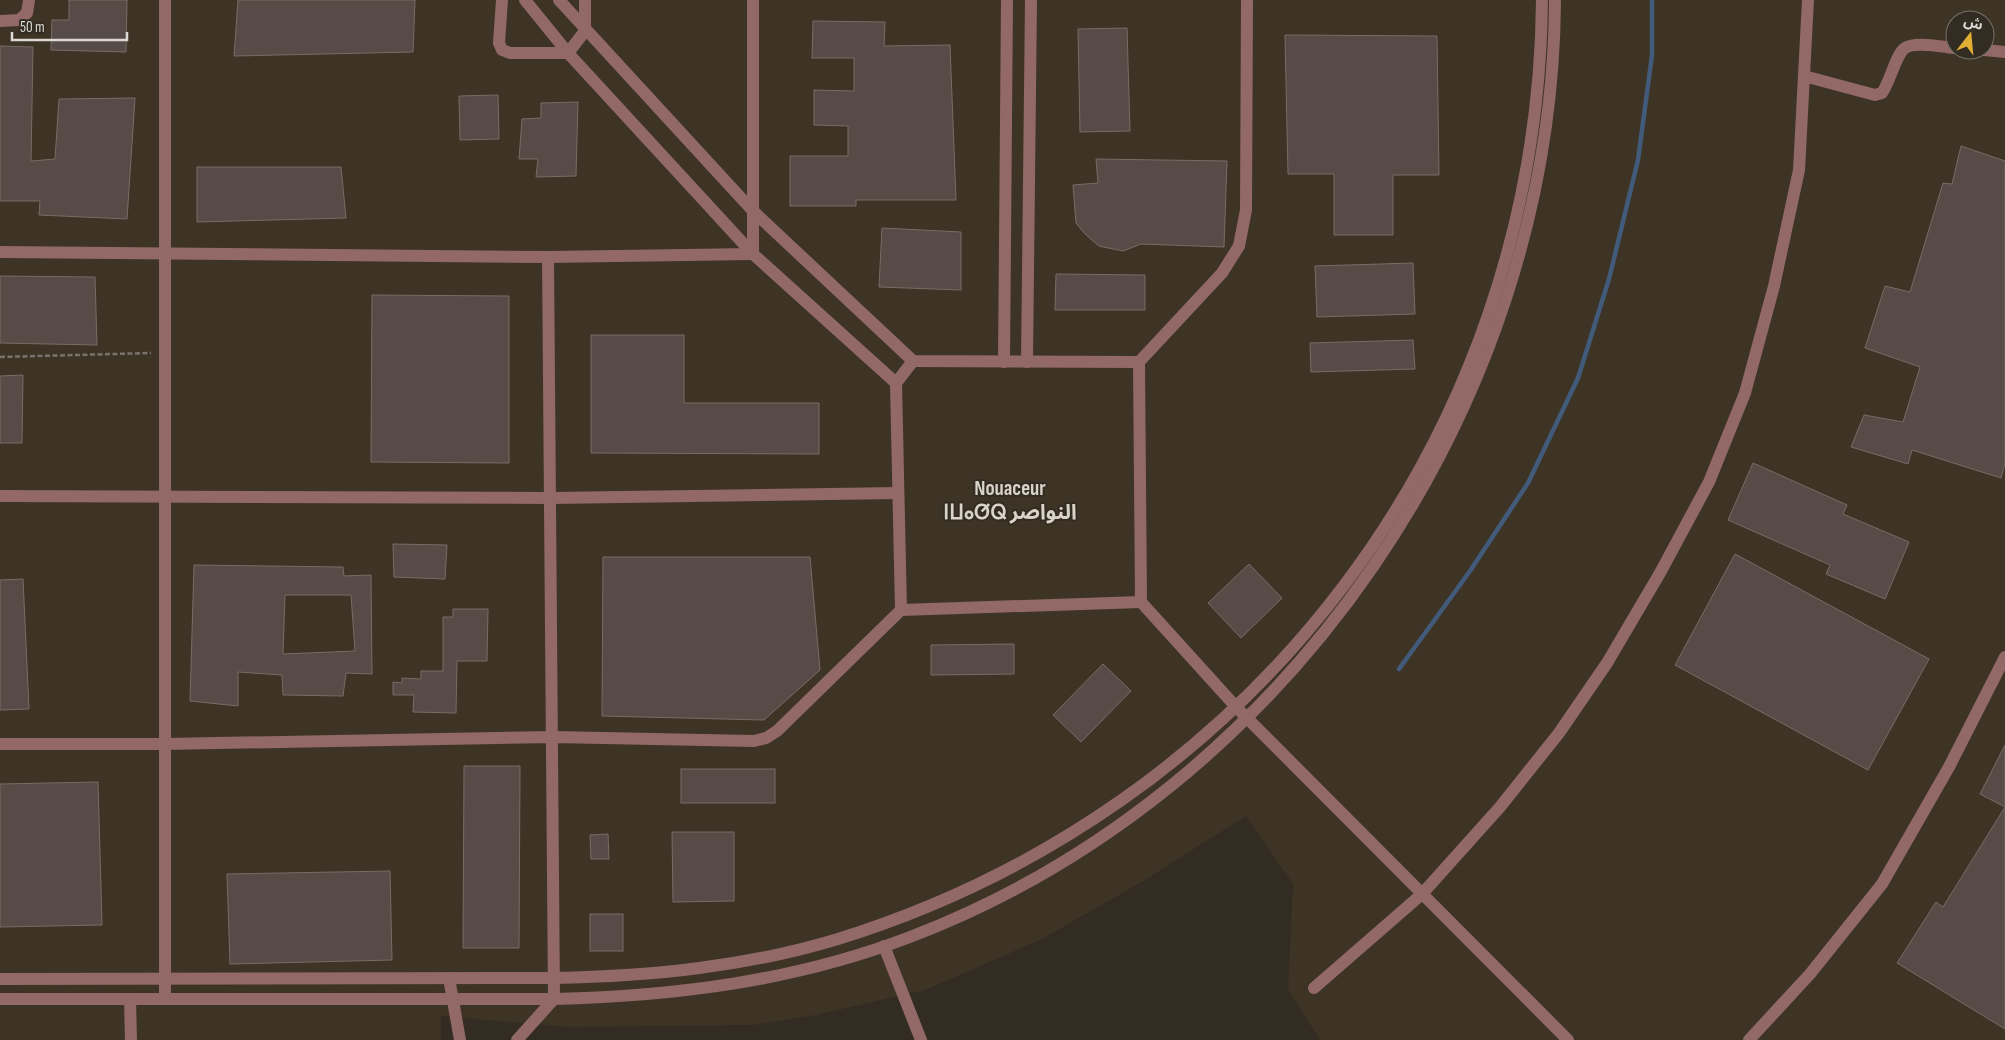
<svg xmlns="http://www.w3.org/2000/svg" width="2005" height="1040" font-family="'Sofia Sans Condensed','Noto Sans Arabic','Noto Sans Tifinagh',sans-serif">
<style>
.built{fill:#3d3425;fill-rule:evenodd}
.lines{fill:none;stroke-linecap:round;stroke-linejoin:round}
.stream{stroke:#425b7b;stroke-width:4.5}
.building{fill:#574b47;stroke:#786c67;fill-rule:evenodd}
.path{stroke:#78736c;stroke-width:2.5;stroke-dasharray:5 2.5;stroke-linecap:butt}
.minor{stroke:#926966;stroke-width:12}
.labels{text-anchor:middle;stroke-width:4;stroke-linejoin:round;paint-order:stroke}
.district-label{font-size:21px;font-weight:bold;fill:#dad3c7;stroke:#322c23}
</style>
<rect width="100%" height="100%" fill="#322c23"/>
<path class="built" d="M0,0H2005V1040H1320L1288,989L1293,884L1246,816L1140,883L1042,939L925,990L816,1015L753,1025L567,1027L441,1016V1040H0ZM1955,20H1985V50H1955Z"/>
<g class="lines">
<polyline class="stream" points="1399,669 1470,571 1528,483 1578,378 1609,279 1638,160 1652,55 1652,0"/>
</g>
<g class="building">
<polygon points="69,0 127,0 126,52 51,50 52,20 69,20"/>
<polygon points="238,0 415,0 413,52 234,56"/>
<polygon points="813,21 885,22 884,46 950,45 956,200 856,200 856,206 790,206 790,156 848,156 848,126 814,125 814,90 854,91 854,58 812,58"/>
<polygon points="1127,28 1130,131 1080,132 1078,29"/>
<polygon points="1285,35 1437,36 1439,175 1393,175 1393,235 1334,235 1334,174 1288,174"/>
<polygon points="0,46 33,47 31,161 55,159 59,99 135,98 127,219 39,215 40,201 0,201"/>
<polygon points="498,95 499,139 460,140 459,96"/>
<polygon points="578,102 576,176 536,177 538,159 519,159 522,119 541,118 541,103"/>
<polygon points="1961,146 2005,161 2005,463 2001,478 1912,450 1908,464 1851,447 1864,415 1903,422 1920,367 1865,348 1885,286 1910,292 1943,183 1952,184"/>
<polygon points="1096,159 1227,161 1224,247 1141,244 1123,251 1099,246 1085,234 1076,223 1073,185 1098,183"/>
<polygon points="197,167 341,167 346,218 197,222"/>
<polygon points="882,228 961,232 961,290 879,287"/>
<polygon points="1413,263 1415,314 1317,317 1315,266"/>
<polygon points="1056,274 1145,275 1145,310 1055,310"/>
<polygon points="0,276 95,277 97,345 0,343"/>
<polygon points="372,295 509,296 509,463 371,462"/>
<polygon points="591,335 684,335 684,403 819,403 819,454 591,453"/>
<polygon points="1413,340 1415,369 1311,372 1310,343"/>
<polygon points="23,375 22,443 0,443 0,376"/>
<polygon points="1753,463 1847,505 1843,514 1909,542 1885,599 1826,574 1830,565 1728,520"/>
<polygon points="393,544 447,545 445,579 394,577"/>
<polygon points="1735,554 1929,659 1868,770 1675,665"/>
<polygon points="603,557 810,557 820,670 764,720 602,716"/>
<polygon points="1249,564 1282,598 1241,638 1208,603"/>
<path d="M194,565L343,567L344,576L371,575L372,674L346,673L343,696L283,695L282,675L238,672V706L190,701ZM285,595H351L355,651L283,654Z"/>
<polygon points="23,579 29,709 0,710 0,580"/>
<polygon points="453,609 488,609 487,661 457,661 456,713 413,712 414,695 393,695 393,682 402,683 402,678 421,679 421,671 443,671 443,617 453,617"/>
<polygon points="1014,644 1014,674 931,675 931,645"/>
<polygon points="1103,664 1131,691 1081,742 1053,715"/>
<polygon points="2005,745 2005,1029 1897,963 1936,902 1943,907 2005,807 1980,794"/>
<polygon points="464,766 520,766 519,948 463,948"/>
<rect x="681" y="769" width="94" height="34"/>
<polygon points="98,782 102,925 0,927 0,784"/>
<polygon points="672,832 734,832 734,901 673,902"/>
<polygon points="608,834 609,859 591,859 590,835"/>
<polygon points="390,871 392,960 230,964 227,874"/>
<rect x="590" y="914" width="33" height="37"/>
</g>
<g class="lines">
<polyline class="path" points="0,357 151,353"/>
<g class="minor">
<polyline points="165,0 165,999"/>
<polyline points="502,0 499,43 502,50 510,53 568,53 585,31 585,0"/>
<polyline points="525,0 568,53 753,254 896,383"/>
<polyline points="559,0 753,211 913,361 1139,362"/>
<polyline points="1247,0 1246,210 1239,246 1222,273 1139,362 1141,602 1237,708 1568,1040"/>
<polyline points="0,21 19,20 27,13 29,0"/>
<polyline points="1984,50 2005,52"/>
<path d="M1804,76L1875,95L1882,93C1890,82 1896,54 1905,48C1914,41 1944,47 1955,48"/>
<polyline points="0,252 548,257 753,254 753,0"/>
<polyline points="1004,362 1007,0"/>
<polyline points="1027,362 1031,0"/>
<polyline points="0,496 550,498 898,493"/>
<polyline points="901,610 896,383 913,361"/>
<polyline points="0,744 164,744 553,737 754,741 766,738 777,731 901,610 1141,602"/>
<polyline points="884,946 921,1040"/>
<polyline points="449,978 460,1040"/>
<path d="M0,979L554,978C650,976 746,967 838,939C1253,810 1538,438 1542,0"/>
<polyline points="1314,988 1422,894 1500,807 1559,733 1607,663 1660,573 1709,482 1745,393 1774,286 1799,170 1808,0"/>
<path d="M0,999H554C676,996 795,981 910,937C1288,793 1553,404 1555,0"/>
<polyline points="130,999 131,1040"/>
<polyline points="517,1040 554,999 548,257"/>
<polyline points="1749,1040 1810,974 1882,884 1949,767 2005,657"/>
</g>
</g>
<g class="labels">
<g class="district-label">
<text x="1010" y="495">Nouaceur<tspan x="1010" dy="24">ⵏⵡⴰⵚⵕ النواصر</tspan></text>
</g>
</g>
<g transform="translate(1970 35) rotate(16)"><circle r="24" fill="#322c23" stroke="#767169"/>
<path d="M0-4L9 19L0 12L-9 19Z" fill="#e1af34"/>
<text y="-8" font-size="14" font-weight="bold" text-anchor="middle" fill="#dcd8d3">ش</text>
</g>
<path d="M12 32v8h115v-8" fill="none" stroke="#dcd8d3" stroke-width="2.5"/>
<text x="20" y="32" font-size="15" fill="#dcd8d3" stroke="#322c23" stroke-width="4" paint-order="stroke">50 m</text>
</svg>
